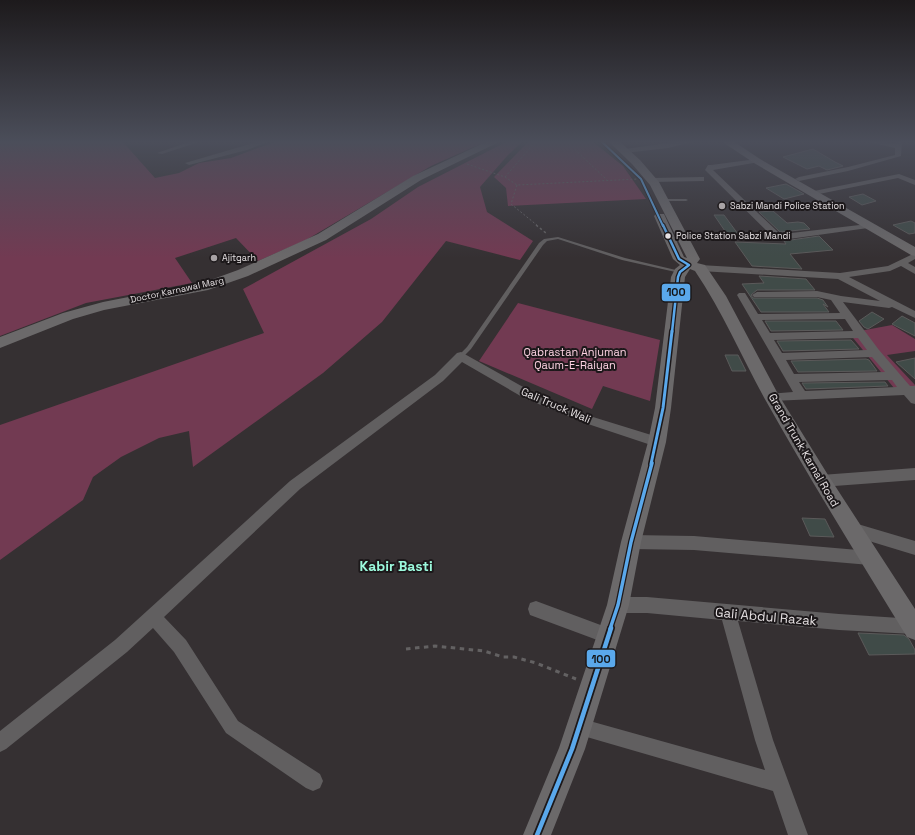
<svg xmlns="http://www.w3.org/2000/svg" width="915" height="835" font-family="'Space Grotesk',sans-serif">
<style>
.green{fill:#723a52}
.building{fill:#404b48;stroke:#5b5a5a}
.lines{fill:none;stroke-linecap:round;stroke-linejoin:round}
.path-far2{stroke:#636162;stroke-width:1;stroke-dasharray:2 2;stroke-linecap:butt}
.path-far1{stroke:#636162;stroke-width:1.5;stroke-dasharray:2.5 2.5;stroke-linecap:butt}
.path{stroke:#636162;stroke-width:3;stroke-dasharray:4.5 4.5;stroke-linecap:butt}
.lane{fill:#615f60;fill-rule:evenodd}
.street{fill:#615f60;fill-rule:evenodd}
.secondary{fill:#6b696a;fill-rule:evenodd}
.bus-1-far4-casing{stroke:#1c181a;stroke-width:4}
.bus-1-far3-casing{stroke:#1c181a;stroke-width:5}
.bus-1-far2-casing{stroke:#1c181a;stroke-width:6}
.bus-1-far1-casing{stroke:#1c181a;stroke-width:6}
.bus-1-casing{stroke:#1c181a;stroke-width:8}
.bus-1-far4{stroke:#5aa8eb;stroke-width:2}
.bus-1-far3{stroke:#5aa8eb;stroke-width:2.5}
.bus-1-far2{stroke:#5aa8eb;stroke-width:3}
.bus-1-far1{stroke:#5aa8eb;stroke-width:3.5}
.bus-1{stroke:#5aa8eb;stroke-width:4.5}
.poi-dot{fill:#a8a3a5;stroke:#1c181a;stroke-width:1.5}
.bus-dot{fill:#e6e1e3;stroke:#1c181a;stroke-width:1.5}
.labels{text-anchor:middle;stroke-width:4;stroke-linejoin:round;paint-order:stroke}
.far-poi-label{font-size:9px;fill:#e6e1e3;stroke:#1c181a;text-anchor:start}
.far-bus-label{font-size:9px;fill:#e6e1e3;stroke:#1c181a;text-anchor:start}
.far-street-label{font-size:9px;fill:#e6e1e3;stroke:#1c181a}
.park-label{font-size:11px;fill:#fed3e3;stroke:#1c181a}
.street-label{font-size:11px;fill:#e6e1e3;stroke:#1c181a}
.near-street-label{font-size:13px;fill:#e6e1e3;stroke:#1c181a}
.near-neighbourhood-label{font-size:14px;font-weight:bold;fill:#9bf9dc;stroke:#1c181a}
.line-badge{stroke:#1c181a;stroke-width:1.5}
.pale-badge-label{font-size:11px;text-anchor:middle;font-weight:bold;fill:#111}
</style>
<rect width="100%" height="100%" fill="#353032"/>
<g class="green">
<polygon points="0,141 122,141 155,178 179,173 199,163 231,158 277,141 487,141 431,166 306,240 258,261 236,238 175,258 192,283 86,303 0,336"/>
<polygon points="508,141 523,141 508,155 480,187 487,212 533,241 520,260 446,241 382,322 323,373 193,467 189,431 159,438 121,457 93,477 83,500 0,560 0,425 264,333 243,289 371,219 418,187"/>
<polygon points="529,141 592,141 623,166 646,199 508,206 506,188 494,177"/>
<polygon points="518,303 660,340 650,401 603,386 592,409 479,361"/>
<polygon points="892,325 915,339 915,351 887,355 915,385 915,389 894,388 849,333"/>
</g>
<g class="building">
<polygon points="813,149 835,162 843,166 827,170 819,166 807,169 783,157"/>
<polygon points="786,184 804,194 784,199 766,188"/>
<polygon points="863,194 876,201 862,205 849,197"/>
<polygon points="773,211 787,223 798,222 804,223 810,229 780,232 759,212"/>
<polygon points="714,215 724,215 738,234 727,234"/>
<polygon points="911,221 915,223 915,233 909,234 893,225"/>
<polygon points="819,236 833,250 790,254 802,269 752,266 735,242 786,244 784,241"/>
<polygon points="759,276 806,279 815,290 757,290 751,295 753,298 817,298 823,300 828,307 823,304 829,312 761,312 742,284 764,283"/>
<polygon points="872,312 884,319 868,329 864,327 859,321"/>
<polygon points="902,316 915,323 915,336 892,324"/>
<polygon points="765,321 836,321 843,330 771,331"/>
<polygon points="851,340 859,349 783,351 777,341"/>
<polygon points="725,355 738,355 746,371 732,371"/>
<polygon points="915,358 915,379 896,362"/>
<polygon points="866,359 869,360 877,371 798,372 791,361"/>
<polygon points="885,382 888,386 806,389 802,383"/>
<polygon points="802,518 825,519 834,537 810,536"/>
<polygon points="858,633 904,635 909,639 915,650 915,654 869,655"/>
</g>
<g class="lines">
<g class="path-far2">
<polyline points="566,141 607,180"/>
<polyline points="467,164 505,177 517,185 638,179"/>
<polyline points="505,177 536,141"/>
<polyline points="517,185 511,204 538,226"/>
</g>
<polyline class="path-far1" points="536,225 546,233"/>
<polyline class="path" points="406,649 435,646 484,651 503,657 514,657 536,663 576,679"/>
<g class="lane">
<polygon points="663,199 686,199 688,200 686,201 663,201"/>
<polygon points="558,237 625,258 680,271 682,272 680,273 622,260 558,239 547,241 543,245 471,349 463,357 459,357 458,356 467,347 539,243 544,239"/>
</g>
<g class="street">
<polygon points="192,141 202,141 162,154 157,153"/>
<polygon points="260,141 270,141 247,150 189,165 185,163"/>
<polygon points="682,141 696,141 668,148 625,153 622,151 625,149"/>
<polygon points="864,141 878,141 895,144 896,141 902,141 901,156 848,171 799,181 795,179 799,177 848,167 895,155 895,148"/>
<polygon points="757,159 759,160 759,162 713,170 779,233 783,234 868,224 872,226 868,228 782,240 773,237 705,170 708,165 711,165"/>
<polygon points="899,174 915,180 915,185 898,178 814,195 810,193 814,191"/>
<polygon points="701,177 704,177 704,181 652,182 648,180 652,178"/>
<path d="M915,253V259L908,263L915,267V274L901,266L890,271L849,277L915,311V318L892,307L889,308L843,302L879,350L910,386H915V404L911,403L904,395L772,401L768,400L766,397L768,394L793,392L737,295L739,293H745L758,314L840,313L831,300L817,297H754L752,295L757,292L817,291L841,296L880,301L838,279L700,271L695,268L700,265L840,273L888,266ZM845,319L853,331L770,333L762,320ZM858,338L867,350L782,353L774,340ZM872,357L885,372L794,374L786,360ZM892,380L897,387L805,391L799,382Z"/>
<polygon points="461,352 532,392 593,417 661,438 663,442 661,446 657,447 585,423 524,398 462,362 443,381 300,489 164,617 186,640 238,721 320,774 323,781 320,788 313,791 306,788 226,733 174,652 153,628 127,652 6,749 0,752 0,731 115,640 290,481 435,375 457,353"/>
<polygon points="915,468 915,480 821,487 816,485 814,481 816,477 821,475"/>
<polygon points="851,522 915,541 915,555 846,534 844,529 846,524"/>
<polygon points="631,535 694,536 870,551 875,553 877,558 875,563 870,565 694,550 631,549 626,547 624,542 626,537"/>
<polygon points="618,597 647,597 839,614 915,619 915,633 913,634 839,630 738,621 773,740 808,835 788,835 773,791 573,733 570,727 573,721 579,718 765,770 755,740 722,620 647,613 618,613 612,611 610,605 612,599"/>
<polygon points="536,601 614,630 616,636 614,642 608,644 530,615 528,609 530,603"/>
</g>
<g class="secondary">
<polygon points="488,141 501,141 421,180 326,240 248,276 208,290 104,310 73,319 0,348 0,337 63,313 103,302 205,282 238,270 318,234 413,176"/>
<path d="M608,141H619L640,160L659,182L700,259L697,263L705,265L726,296L778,394L828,475L915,609V640L907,637C859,559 811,481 766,401C742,358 723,312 695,271L690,269L685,277L671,408L666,442L641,542L629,605L585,749L551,835H523L559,748L607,605L621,542L648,442L655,408L671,277L675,269L680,265L673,259L654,216L656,214H664L684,257L687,258L650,185L632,164Z"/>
<polygon points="721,141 733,141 760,159 915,247 915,256 911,255 754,163"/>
</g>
<g class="bus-1-far4-casing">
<polyline id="bus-1-far4" points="601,141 641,179 663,226"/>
</g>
<g class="bus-1-far3-casing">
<polyline id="bus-1-far3" points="663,225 679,259 689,265 680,272 678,277 672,332"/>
</g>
<g class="bus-1-far2-casing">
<polyline id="bus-1-far2" points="651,464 663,408 672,331"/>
</g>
<g class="bus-1-far1-casing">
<polyline id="bus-1-far1" points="610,629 618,605 631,542 652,463"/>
</g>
<g class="bus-1-casing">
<polyline id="bus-1" points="537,835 572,749 611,628"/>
</g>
<use href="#bus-1-far4" class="bus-1-far4"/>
<use href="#bus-1-far3" class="bus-1-far3"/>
<use href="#bus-1-far2" class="bus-1-far2"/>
<use href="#bus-1-far1" class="bus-1-far1"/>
<use href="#bus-1" class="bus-1"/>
</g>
<linearGradient id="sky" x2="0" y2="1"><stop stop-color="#1d1a1c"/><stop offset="0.55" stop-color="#4b4e5a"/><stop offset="1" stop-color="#4b4e5a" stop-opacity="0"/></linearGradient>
<rect width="915" height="258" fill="url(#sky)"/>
<g class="poi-dot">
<circle cx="722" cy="206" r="4"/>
<circle cx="214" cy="258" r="4"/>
</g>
<circle class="bus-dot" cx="668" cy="236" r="3.5"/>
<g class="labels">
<g class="far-poi-label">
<text x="730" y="209">Sabzi Mandi Police Station</text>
<text x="222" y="261">Ajitgarh</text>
</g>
<g class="far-bus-label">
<text x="676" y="239">Police Station Sabzi Mandi</text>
</g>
<g class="far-street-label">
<text transform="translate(177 290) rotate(-12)" y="3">Doctor Karnawal Marg</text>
</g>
<g class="park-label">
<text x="575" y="356">Qabrastan Anjuman<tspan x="575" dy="13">Qaum-E-Raiyan</tspan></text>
</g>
<g class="street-label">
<text transform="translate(556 405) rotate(23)" y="4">Gali Truck Wali</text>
<text transform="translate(804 450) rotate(60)" y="4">Grand Trunk Karnal Road</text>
</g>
<g class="near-street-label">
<text transform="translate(766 616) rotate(5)" y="5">Gali Abdul Razak</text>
</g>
<g class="near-neighbourhood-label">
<text x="396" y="571">Kabir Basti</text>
</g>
</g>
<g class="line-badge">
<rect x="661" y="283" width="30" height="19" rx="4" fill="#5aa8eb"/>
<rect x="586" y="649" width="30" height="19" rx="4" fill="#5aa8eb"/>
</g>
<g class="pale-badge-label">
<text x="676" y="296">100</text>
<text x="601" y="663">100</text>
</g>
</svg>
